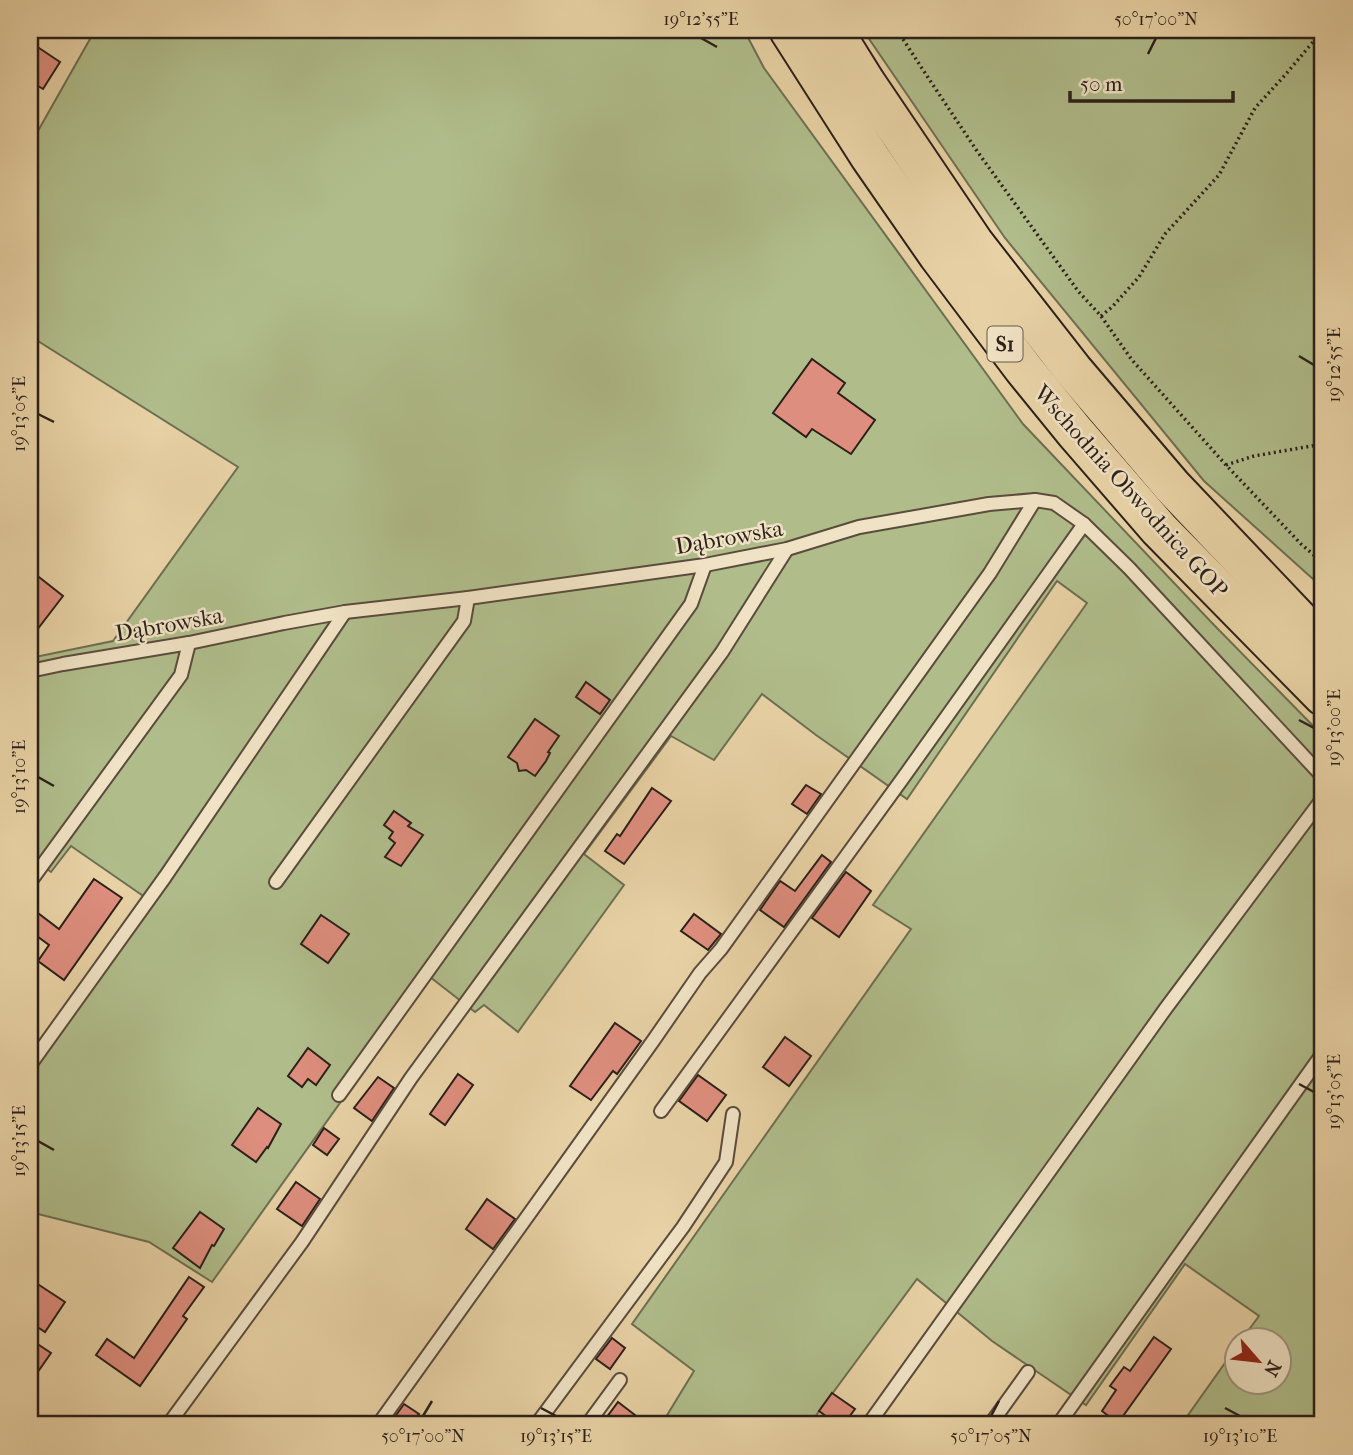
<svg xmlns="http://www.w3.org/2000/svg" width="1353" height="1455" font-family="'IM FELL French Canon',serif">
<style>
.green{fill:#b0bd8b;stroke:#6d6e52;stroke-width:2}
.building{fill:#de8e7e;stroke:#2a1f19;stroke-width:2}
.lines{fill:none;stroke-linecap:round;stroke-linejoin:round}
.service-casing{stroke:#5a4c3c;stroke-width:16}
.motorway-casing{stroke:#2a1f19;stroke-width:42}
.path{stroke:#2a1f19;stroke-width:3.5;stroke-dasharray:2 3.5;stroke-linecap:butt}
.service{stroke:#f0e2c4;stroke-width:12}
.motorway{stroke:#e8d2a5;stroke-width:38}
.ticks{fill:none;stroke:#2a1f19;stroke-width:2.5}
.labels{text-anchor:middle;stroke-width:5;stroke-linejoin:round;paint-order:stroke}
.shield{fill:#f0e2c4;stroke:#655a4c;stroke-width:2}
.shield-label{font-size:21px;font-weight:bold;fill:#2a1f19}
.street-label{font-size:23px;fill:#2a1f19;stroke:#f0e2c4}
.neatline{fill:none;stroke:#2a1f19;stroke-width:2.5}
.ticks-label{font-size:18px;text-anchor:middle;fill:#2a1f19}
</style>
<rect width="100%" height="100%" fill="#e8d2a5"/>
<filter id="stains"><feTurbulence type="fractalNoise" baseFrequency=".00286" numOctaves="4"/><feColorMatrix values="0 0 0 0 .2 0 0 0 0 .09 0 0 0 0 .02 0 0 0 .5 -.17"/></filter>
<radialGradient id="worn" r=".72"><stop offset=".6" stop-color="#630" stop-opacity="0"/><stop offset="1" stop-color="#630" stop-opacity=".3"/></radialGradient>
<g class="green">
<polygon points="79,30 744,30 764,68 1023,424 1214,625 1323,736 1323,1425 1181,1425 1237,1346 1238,1382 1280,1382 1280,1340 1242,1339 1259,1316 1185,1264 1086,1405 992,1341 917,1279 809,1425 661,1425 694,1371 632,1324 911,929 873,905 1087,603 1057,581 907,799 816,735 762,694 714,760 671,736 584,854 624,885 518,1032 484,1005 475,1012 430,977 212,1282 149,1242 30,1212 30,1077 149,900 71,846 51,872 30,857 30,658 113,641 238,467 30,336 30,145 90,39"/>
<polygon points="863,30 1323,30 1323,588 1204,481 1005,238"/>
</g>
<g class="building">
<polygon points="30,42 60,62 43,89 30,81"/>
<polygon points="812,359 845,383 838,393 875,420 851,454 812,429 806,437 773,413"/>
<polygon points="30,570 63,596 30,639"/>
<polygon points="586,682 610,700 600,714 576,697"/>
<polygon points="535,719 559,736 548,752 550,753 546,761 535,776 526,770 519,771 517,763 508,757"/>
<polygon points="806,785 821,794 807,814 792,804"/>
<polygon points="652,788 671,801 624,864 605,851 617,834 620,836"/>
<polygon points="394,811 411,823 408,826 423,835 401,866 385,857 395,843 389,838 393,832 384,825"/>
<polygon points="822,855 831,862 784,927 760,910 780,881 795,891"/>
<polygon points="846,872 871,891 839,937 812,918"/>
<polygon points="94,879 122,898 64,980 38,961 49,945 30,931 30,907 59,929"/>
<polygon points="694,914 721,934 708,950 681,931"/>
<polygon points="321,915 349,934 328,963 301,944"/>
<polygon points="615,1023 641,1041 617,1074 613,1071 591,1100 570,1086"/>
<polygon points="785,1037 811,1056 789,1086 763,1067"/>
<polygon points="308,1048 330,1065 316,1085 308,1079 302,1087 288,1076"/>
<polygon points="458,1074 473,1085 445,1125 430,1114"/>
<polygon points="698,1075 726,1095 707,1121 679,1101"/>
<polygon points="378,1077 394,1088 372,1121 354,1108"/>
<polygon points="258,1108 281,1124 268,1148 267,1147 256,1162 232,1145"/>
<polygon points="324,1128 339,1139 327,1155 313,1145"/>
<polygon points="296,1182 320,1199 302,1226 277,1209"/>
<polygon points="487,1199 515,1219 493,1249 466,1229"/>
<polygon points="200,1212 224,1229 214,1246 212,1245 200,1268 173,1248"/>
<polygon points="189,1277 204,1287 183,1316 187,1319 140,1386 96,1355 107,1339 134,1358"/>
<polygon points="30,1279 65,1302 45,1332 30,1322"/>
<polygon points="1154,1337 1171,1349 1118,1423 1102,1411 1116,1390 1110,1386 1124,1367 1130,1371"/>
<polygon points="612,1338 625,1348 610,1369 596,1359"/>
<polygon points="36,1343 51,1353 30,1383 30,1352"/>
<polygon points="832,1393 855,1409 843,1425 838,1425 819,1411"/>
<polygon points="618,1402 648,1425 601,1425"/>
<polygon points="404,1404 419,1414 410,1425 389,1425"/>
</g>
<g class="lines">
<g class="service-casing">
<g id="service">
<polyline points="30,671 63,664 189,643 284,623 345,612 468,598 705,565 787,549 859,527 989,504 1035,500 1054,503 1084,524 1129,568 1323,777"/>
<polyline points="30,882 181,675 189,643"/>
<polyline points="276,882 464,621 468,598"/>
<polyline points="30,1065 165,877 345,612"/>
<polyline points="339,1095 691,604 705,565"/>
<polyline points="661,1111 903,778 1084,524"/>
<polyline points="168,1425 302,1242 411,1078 722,652 787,549"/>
<polyline points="378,1425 653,1041 700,973 721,949 990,573 1035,500"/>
<polyline points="536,1425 683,1227 726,1162 733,1114"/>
<polyline points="587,1425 620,1380"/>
<polyline points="868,1425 1166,1008 1323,798"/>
<polyline points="990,1425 1028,1372"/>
<polyline points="1058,1425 1323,1053"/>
</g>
</g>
<g class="motorway-casing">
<g id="motorway">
<polyline points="789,30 870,157 938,255 1023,368 1075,432 1159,529 1323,696"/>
<polyline points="833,30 866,83 974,243 1073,370 1172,486 1323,645"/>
</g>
</g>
<g class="path">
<polyline points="897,30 929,79 977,151 1078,291 1101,316 1132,360 1226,465 1301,544 1323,563"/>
<polyline points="1101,316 1112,307 1139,277 1165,234 1219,175 1255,108 1286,74 1323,30"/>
<polyline points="1226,465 1254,456 1323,444"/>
</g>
<use href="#service" class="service"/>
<use href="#motorway" class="motorway"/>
</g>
<path class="ticks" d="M701,38L717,47M1148,54L1156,38M1299,356L1314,365M38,414L54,422M1299,720L1314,728M38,777L54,786M1299,1084L1314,1092M38,1141L54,1150M541,1408L556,1416M1225,1408L1240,1416M423,1416L432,1401M991,1416L999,1401"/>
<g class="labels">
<rect class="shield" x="987.5" y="326.5" width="35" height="35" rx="5"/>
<g class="shield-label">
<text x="1005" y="351">S1</text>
</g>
<g class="street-label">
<text transform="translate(1131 491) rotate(48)" y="8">Wschodnia Obwodnica GOP</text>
<text transform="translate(729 537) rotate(-10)" y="8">Dąbrowska</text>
<text transform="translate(169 624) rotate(-10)" y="8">Dąbrowska</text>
</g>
</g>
<rect width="1353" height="1455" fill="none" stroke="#e8d2a5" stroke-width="77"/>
<g transform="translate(1258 1361) rotate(118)"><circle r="33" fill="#f0e2c4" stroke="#a19480" stroke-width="2"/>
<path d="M0-5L12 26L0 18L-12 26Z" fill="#8f2418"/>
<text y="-10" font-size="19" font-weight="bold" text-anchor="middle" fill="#2a1f19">N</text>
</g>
<path d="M1070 91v10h163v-10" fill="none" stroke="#2a1f19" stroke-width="3.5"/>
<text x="1080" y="91" font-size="21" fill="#2a1f19" stroke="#f0e2c4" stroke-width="5" paint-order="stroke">50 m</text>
<rect x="38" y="38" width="1276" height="1378" class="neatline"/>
<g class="ticks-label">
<text x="701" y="25">19°12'55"E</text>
<text x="1156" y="25">50°17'00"N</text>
<text transform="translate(1334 365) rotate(-90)" y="6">19°12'55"E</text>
<text transform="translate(19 414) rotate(-90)" y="6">19°13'05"E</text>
<text transform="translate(1334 728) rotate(-90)" y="6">19°13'00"E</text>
<text transform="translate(19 777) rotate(-90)" y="6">19°13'10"E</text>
<text transform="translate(1334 1092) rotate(-90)" y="6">19°13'05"E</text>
<text transform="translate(19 1141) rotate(-90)" y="6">19°13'15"E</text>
<text x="423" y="1442">50°17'00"N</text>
<text x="556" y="1442">19°13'15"E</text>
<text x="991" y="1442">50°17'05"N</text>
<text x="1240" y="1442">19°13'10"E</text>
</g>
<rect width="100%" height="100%" filter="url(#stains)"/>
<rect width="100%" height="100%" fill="url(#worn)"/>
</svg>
